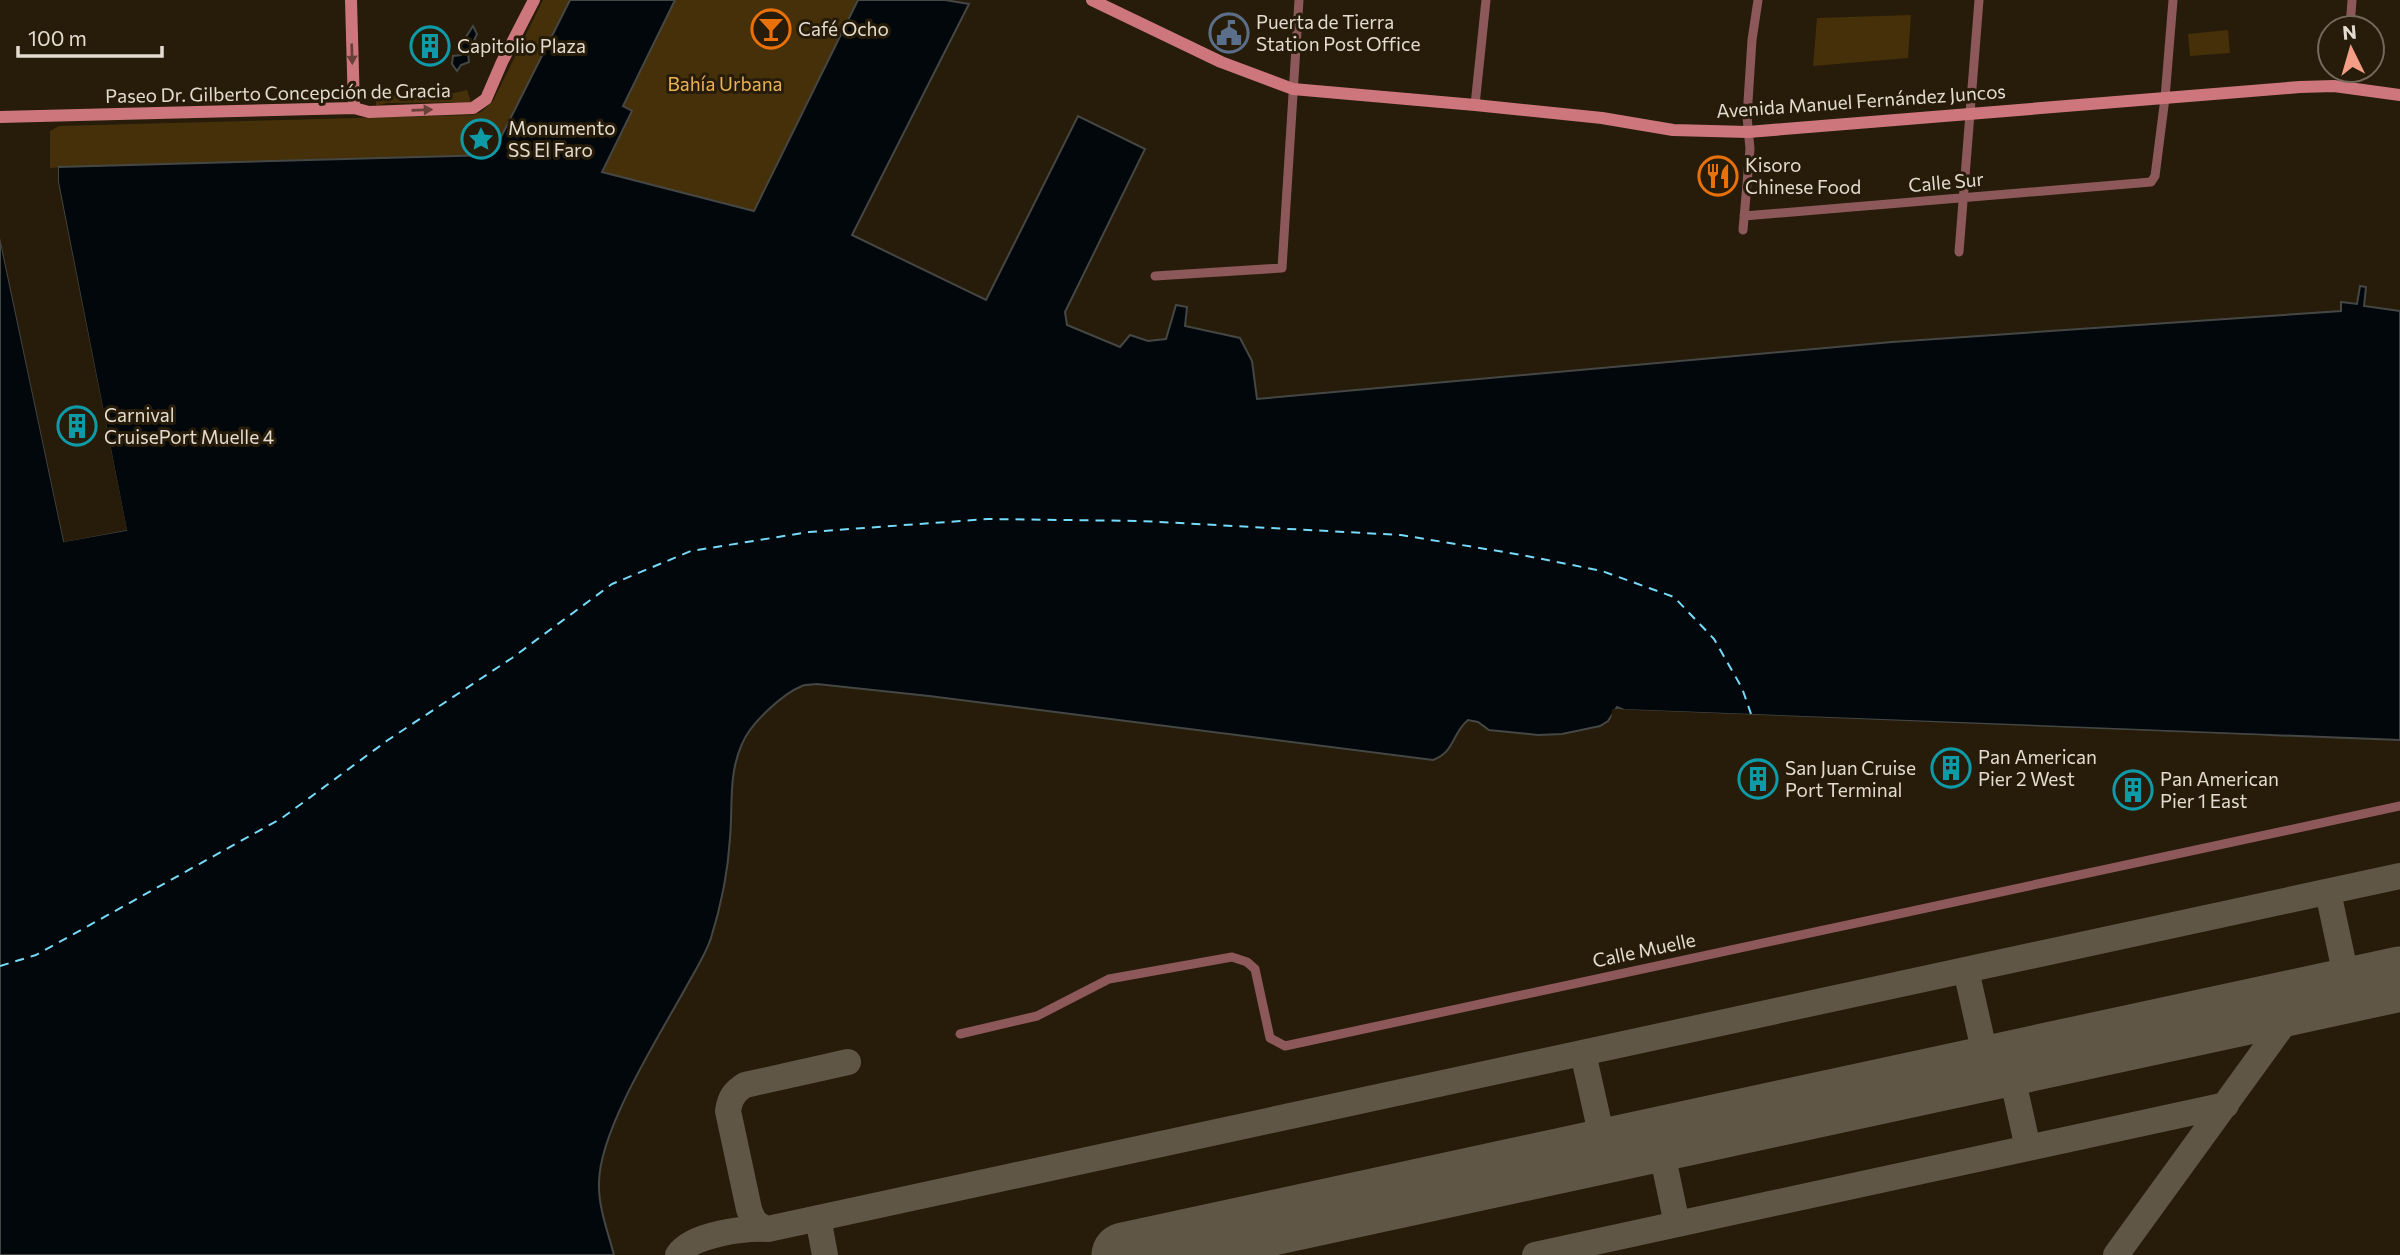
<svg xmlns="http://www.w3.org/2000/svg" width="2400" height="1255" font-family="Commissioner,sans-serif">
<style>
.green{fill:#45300a}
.water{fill:#01070a;stroke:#454745;stroke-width:2}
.pier{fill:#271c09}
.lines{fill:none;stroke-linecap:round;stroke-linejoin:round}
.ferry{stroke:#76dbf9;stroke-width:2;stroke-dasharray:9 7;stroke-linecap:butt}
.taxiway{stroke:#605646;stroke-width:26}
.runway{stroke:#605646;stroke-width:65}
.street{stroke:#8d585a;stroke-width:9}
.secondary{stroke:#cd777c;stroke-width:12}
.oneway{fill:#694037}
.labels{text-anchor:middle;stroke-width:6;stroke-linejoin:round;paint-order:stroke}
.poi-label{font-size:19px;fill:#e4dcd0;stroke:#271c09;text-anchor:start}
.park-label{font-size:19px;fill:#ecb355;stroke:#271c09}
.street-label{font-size:19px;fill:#e4dcd0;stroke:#271c09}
</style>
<rect width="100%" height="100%" fill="#271c09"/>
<path class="green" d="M543 0H570L493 155 50 168V131L59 126 473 115 481 112 493 101Z
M675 0H858L754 211 602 172 632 111 623 107Z
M1911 15 1908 58 1813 66 1817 18Z
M2228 30 2230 53 2190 56 2188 34Z
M467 90 471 102 387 103 376 106V96L454 93Z"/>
<path class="water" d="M570 0H675L623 106 632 111 602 172 754 211 858 0H945L969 4 852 235 986 300 1078 116 1145 149 1065 312 1067 325 1120 347 1130 335 1148 341 1166 339 1176 305 1187 307 1185 326 1240 338 1252 361 1257 399 1892 342 2341 311V302L2357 304 2360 286 2366 287 2364 306 2400 311V740L1624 710 1617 707 1608 721 1600 726 1562 734 1538 735 1489 730 1478 722 1468 720C1452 733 1455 752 1433 760L929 696 817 684C813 685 806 684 802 686 782 694 750 724 742 744 728 775 733 806 730 838 728 871 721 906 711 938 705 956 694 972 685 989 658 1038 600 1129 599 1182 598 1207 608 1232 614 1255H0V238L64 541 126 530 58 182V167L492 155Z
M473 26 477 34 468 53 469 62 461 65 457 71 452 64 453 56 461 55V45Z"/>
<path class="pier" d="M58 167V182L127 530 64 542 0 238V234L3 237 67 538 123 527 54 183V168Z
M1612 709 2273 736V739L2052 730 1624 713 1618 711 1611 722Z"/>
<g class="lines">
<path class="ferry" d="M0 966 36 955 282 818 388 740 512 658 612 584 691 551 809 532 988 519 1141 521 1401 535 1522 555 1602 571 1674 597 1714 639 1742 688 1751 714"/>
<path class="taxiway" d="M2328 892 2349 990
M1966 970 1988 1068
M1583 1053 1605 1151
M2009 1063 2028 1148
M1659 1139 1677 1224
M818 1218 825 1255
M768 1229C756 1225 753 1221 749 1209L728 1111C730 1098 734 1092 745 1085L848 1062
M678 1255C692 1234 744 1228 768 1229L2400 876
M1535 1255 2226 1105
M2116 1255 2301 1000"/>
<path class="runway" d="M1124 1255 2400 979"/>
<path class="street" d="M2350 28 2352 0
M2345 87 2346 70
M1475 105 1486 0
M1744 216 2151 182 2155 176 2165 98 2173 0
M1743 230 1750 149 1747 117 1752 40 1758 0
M1959 252 1979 0
M1155 276 1282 268 1299 0
M960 1034 1037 1016 1109 979 1232 957 1247 962 1255 969 1270 1038 1285 1046 2400 806"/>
<path class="secondary" d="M351 0 354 108
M1092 0 1221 62 1293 89 1475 105 1602 118 1673 130 1748 132 2300 87 2334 86 2400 95
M0 117 354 108 369 112 473 108 486 99 502 62 534 0"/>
</g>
<defs><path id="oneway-solid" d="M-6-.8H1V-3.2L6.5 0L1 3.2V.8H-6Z" transform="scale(1.75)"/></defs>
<g class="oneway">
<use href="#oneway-solid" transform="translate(352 54) rotate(88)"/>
<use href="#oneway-solid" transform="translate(422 110) rotate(-2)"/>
</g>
<defs>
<g id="bar-ring" transform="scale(2.0125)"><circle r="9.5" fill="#271c09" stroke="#e8710a" stroke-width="1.5"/><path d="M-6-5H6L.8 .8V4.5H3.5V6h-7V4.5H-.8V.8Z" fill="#e8710a"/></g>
<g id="civic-ring" transform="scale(2.0125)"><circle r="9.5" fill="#271c09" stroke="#5c6f8a" stroke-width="1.5"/><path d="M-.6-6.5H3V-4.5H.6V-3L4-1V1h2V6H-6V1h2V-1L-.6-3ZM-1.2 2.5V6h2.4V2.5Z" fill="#5c6f8a"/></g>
<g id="building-ring" transform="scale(2.0125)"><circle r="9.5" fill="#271c09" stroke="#0f9aa8" stroke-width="1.5"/><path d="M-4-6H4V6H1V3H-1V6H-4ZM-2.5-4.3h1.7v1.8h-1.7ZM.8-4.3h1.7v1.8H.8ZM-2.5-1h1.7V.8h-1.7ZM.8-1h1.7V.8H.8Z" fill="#0f9aa8"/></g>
<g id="sight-ring" transform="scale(2.0125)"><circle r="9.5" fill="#271c09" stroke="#0f9aa8" stroke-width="1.5"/><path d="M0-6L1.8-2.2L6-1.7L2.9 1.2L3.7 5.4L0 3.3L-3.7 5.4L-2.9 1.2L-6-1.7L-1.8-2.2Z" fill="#0f9aa8"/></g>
<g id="restaurant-ring" transform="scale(2.0125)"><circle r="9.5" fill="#271c09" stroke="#e8710a" stroke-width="1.5"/><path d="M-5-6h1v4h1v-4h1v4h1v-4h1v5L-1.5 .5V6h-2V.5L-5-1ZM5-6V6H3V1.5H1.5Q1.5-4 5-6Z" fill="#e8710a"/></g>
</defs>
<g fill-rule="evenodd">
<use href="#bar-ring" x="771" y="29"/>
<use href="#civic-ring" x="1229" y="33"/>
<use href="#building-ring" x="430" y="46"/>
<use href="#sight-ring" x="481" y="139"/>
<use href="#restaurant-ring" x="1718" y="176"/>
<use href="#building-ring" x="77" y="426"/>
<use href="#building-ring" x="1951" y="768"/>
<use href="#building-ring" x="1758" y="779"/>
<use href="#building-ring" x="2133" y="790"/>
</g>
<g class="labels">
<g class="poi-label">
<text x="1256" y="29">Puerta de Tierra<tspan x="1256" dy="22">Station Post Office</tspan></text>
<text x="798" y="36">Café Ocho</text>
<text x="457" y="53">Capitolio Plaza</text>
<text x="508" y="135">Monumento<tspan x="508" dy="22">SS El Faro</tspan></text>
<text x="1745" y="172">Kisoro<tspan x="1745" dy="22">Chinese Food</tspan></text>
<text x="104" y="422">Carnival<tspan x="104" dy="22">CruisePort Muelle 4</tspan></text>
<text x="1978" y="764">Pan American<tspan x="1978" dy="22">Pier 2 West</tspan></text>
<text x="1785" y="775">San Juan Cruise<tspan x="1785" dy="22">Port Terminal</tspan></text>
<text x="2160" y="786">Pan American<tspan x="2160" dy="22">Pier 1 East</tspan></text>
</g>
<g class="park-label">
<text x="725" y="91">Bahía Urbana</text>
</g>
<g class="street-label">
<text transform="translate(278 93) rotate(-1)" y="7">Paseo Dr. Gilberto Concepción de Gracia</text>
<text transform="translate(1861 101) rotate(-4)" y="7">Avenida Manuel Fernández Juncos</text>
<text transform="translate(1946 182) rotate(-5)" y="7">Calle Sur</text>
<text transform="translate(1644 950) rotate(-12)" y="7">Calle Muelle</text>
</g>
</g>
<g transform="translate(2351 49) rotate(355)"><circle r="33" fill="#271c09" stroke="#736959" stroke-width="2"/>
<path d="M0-5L12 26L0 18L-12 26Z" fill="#f49e87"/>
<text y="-10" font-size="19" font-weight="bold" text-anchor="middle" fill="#e4dcd0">N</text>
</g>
<path d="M18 46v10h144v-10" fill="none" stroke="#e4dcd0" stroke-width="3.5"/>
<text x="28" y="46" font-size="21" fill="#e4dcd0" stroke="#271c09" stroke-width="5" paint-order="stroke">100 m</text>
</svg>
